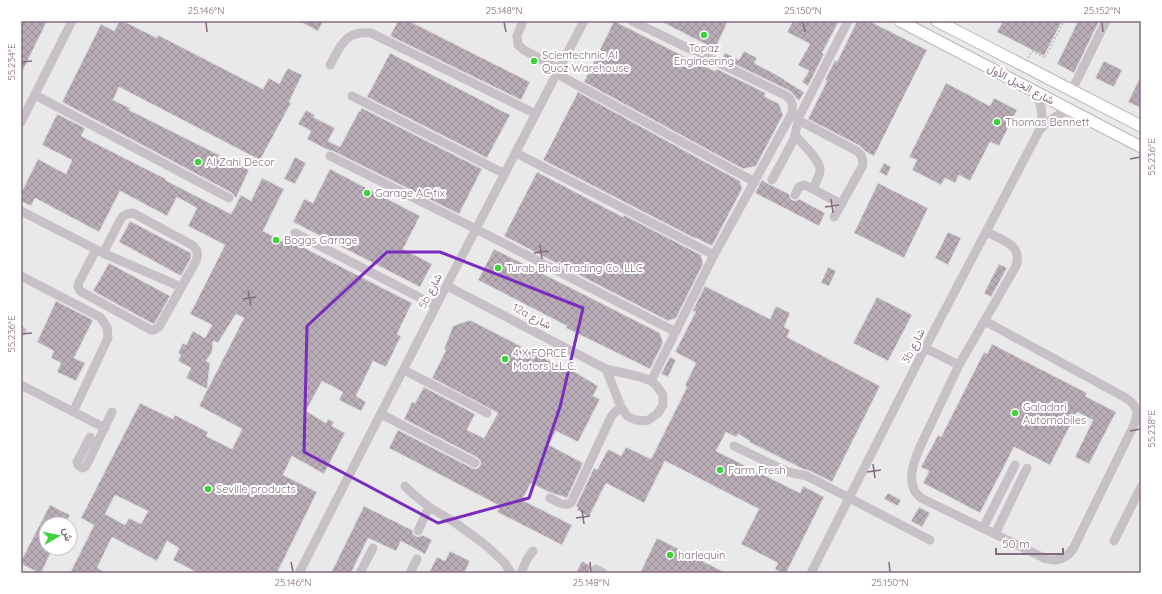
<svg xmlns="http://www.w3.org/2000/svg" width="1162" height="594" font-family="Quicksand,Vazirmatn,sans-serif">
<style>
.built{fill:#e9e9e9;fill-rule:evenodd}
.building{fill:url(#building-cross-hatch);stroke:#d8dad9;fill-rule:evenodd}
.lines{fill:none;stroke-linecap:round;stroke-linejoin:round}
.major-casing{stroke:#bbb4ba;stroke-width:13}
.path{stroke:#bfbabe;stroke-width:1.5;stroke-dasharray:2 2;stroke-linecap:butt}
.minor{stroke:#c7c0c6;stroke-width:9}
.major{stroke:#fff;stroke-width:11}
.marked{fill:none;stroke:#7b2cbf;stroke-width:3;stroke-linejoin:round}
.ticks{fill:none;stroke:#846a7f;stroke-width:1.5}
.poi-dot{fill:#3dd33b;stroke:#fff;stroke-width:1.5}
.labels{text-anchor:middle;stroke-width:4;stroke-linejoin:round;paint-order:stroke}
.poi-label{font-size:11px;fill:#846a7f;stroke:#fff;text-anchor:start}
.street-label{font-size:11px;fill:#846a7f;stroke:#fff}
.neatline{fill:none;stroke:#846a7f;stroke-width:1.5}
.ticks-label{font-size:10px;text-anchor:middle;fill:#846a7f}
</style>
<defs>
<pattern id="building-cross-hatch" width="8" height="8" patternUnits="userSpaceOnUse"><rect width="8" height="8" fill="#b8acb6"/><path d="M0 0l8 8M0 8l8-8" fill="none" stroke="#9b9099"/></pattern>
</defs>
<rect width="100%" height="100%" fill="#f6f8f8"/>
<path class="built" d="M21 21H1141V573H21ZM46 524H70V548H46Z"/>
<path class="building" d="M21 21H47L21 74Z
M120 21H123L157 38 158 35 263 89 269 78 279 84 288 68 302 75 289 102 291 103 260 160 119 87 113 100 130 108 129 110 249 170 236 198 232 193 62 102 101 24 114 31Z
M299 21H323L318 31Z
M398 21H409L530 82 521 100 390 36Z
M614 21 701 65 715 71 717 69 766 93 764 96 779 104 783 115 756 166 743 169 584 82Z
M660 21H728L715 49Z
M793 21H839L822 53 824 54 808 86 802 82 809 71 798 65 810 44 787 32Z
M857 21H869L927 50 874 156 866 152 860 146 808 119 827 81 825 80 835 60 837 62Z
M1003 21H1062L1044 56 997 32Z
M1078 21H1099L1074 73 1057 64Z
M744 51 757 58 754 63 784 79V80L804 92 799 101 790 91 722 58 725 53 739 60Z
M390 53 510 115 487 158 367 97Z
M1104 61 1122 70 1114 87 1095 78Z
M1141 76V108L1128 102Z
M946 83 990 106 994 98 1017 110 999 146 990 142 970 181 959 175 955 183 945 178 941 185 912 170 917 160 909 157Z
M578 92 740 181 742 189 712 246 696 238V239L543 160Z
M362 108 482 169 459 214 333 151 328 150 307 139 311 131 298 124 306 110 315 115 313 117 335 128 328 141 340 147 359 111 360 112Z
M57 114 85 128 81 136 166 179 165 180 231 214 241 195 251 201 262 178 284 189 263 231 284 242 285 238 412 303 397 334 401 336 386 367 373 361 356 396 366 402 361 411 339 400 343 392 322 381 306 411 326 423 328 419 334 422 332 426 345 433 324 474 292 456 283 475 317 492 277 573H198L173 560 179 548 167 541 157 561 112 537 97 568 107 573H70L94 525 81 518 140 403 173 419 175 415 208 432 206 436 232 449 242 429 199 406 244 318 236 314 218 343 213 341 212 352 206 361 210 363 207 389 186 378 191 368 178 361 181 355 178 353 183 343 186 345 193 331 205 338 212 325 190 314 225 245 188 226 197 208 177 197 167 216 120 191 99 232 35 198 31 206 21 201V193L38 159 66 174 72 160 42 145ZM115 495 148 511 141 524 129 518 125 525 105 514Z
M295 157 306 163 295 184 284 179Z
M884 163 891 167 887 176 879 172Z
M330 169 420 216 403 249 432 264 420 287 293 222 304 199 313 203Z
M537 172 623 217 624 215 701 255 703 264 676 318 668 321 504 236Z
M762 180 770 185 773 186 789 194 790 198 792 200 796 201 799 199 825 213 819 226 755 193Z
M878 183 928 208 904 258 854 233Z
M130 221 191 253V258L181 276 119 242Z
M948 232 961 238 948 265 935 258Z
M494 249 660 333 663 343 650 369 566 328 567 326 478 280Z
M109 263 170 296 155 323 153 324 93 291Z
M999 264 1007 268 991 297 984 293Z
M828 267 836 271 829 286 821 283Z
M705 286 770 319 776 306 790 313 784 327 790 330 787 337 880 386 832 482 810 471 803 469 749 442 750 441 738 434 736 437 726 432 716 451 800 493 803 486 824 497 786 573H782L775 569 778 563 741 544 759 509 665 461 644 503 606 483 589 517 577 510 578 507 576 506 594 468 597 470 608 449 621 456 626 447 651 459 687 387 685 385 696 363 675 352 696 311 692 312Z
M877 297 912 315 888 361 853 343Z
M56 301 93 320 74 358 85 363 76 381 57 372 61 363 51 358 54 351 37 342Z
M470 320 569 371 570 369 598 386 593 396 600 399 578 442 556 431 549 445 583 463 567 498 549 492 531 483 522 500 572 525 562 545 497 512 500 506 389 448 398 430 472 468 476 469 480 466 481 462 478 458 404 419 412 402 415 403 424 387 475 414 467 430 484 438 498 413 432 378 446 350 444 349 453 326Z
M992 344 1087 393 1085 396 1116 412 1089 464 1075 457 1093 420 1077 412 1050 465 1014 447 980 513 923 483 929 471 921 467 938 435 941 437 984 352 987 354Z
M670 357 676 360 668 377 661 374Z
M888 493 901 500 898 506 884 499Z
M50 505 70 515 65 524H46V548H53L41 573H40L21 564V561Z
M364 506 412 530 413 534 415 536 419 537 422 535 432 540 425 554 401 541 396 551 368 538 351 573H331Z
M919 507 930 513 922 527 911 521Z
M657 538 726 573H640Z
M450 551 470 561 464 573H429L437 557 445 561Z
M582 561 591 566 589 573H576Z"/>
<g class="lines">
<g class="major-casing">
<path id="major" d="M900 21 1141 147
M937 21 1141 126"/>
</g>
<path class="path" d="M1028 58 1032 51 1045 58 1064 21"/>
<path class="minor" d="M523 21 517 36 518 45 524 50 559 69
M632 21 787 96C793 101 794 107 791 115L714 255 651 381
M330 65C341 45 346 30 371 33L536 114
M557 74 755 182
M1072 90 1106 21
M1034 91C1042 103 1044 115 1040 129
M35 95 229 198
M352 96 505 174
M798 120 857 151C862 155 864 160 862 167L834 217
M21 122 72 21
M795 135C802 144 821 160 820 171 819 177 815 184 813 189
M516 153 714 255
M330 156 476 229 676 332
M772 180 794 139 799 117 848 21
M795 195 799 187 804 185 813 189 841 204
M21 211 103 253 181 287
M295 233 436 306
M96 250 79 282 78 287 80 291 151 330H154L159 327 195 263C199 256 198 250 192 245L133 213 127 214 122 217 103 253
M21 276 100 317 107 327 108 338 73 412
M447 286 606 369 641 377 651 381 656 385 663 395V405L658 413 650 419 646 421 636 420 627 416 621 407 606 369
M985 321 1126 398C1140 407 1138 416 1132 429L1074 547C1068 558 1058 562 1046 559L921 498C905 486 913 463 920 447L959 365 1016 266C1023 245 1002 240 987 232
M21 331H22
M925 348 959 365
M404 370 487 413
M21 385 105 428
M381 414 475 463
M90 437 77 462 78 465 82 468 85 467 87 464 112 412
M734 446 788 472 807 476 930 540
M405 486 413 494 429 507 454 522 483 543 504 562 511 573
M550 498C556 501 564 507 571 503L611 417 615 412 621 407
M983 528 1015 465
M418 531 429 507
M995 534 1027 468
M1114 541 1141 487
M596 569 603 573
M299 573 436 306 584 21
M360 573 373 548
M410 573 417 559
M521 573 527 559 533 551
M811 573 925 348 1039 131C1048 120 1057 114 1070 110"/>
<use href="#major" class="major"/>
</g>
<path class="marked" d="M387 252H440L583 308 560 407 529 498 438 523 304 452 307 326Z"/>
<path class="ticks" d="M206 22 207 32M504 22 506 32M803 22 805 32M1102 22 1103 32M22 62 32 61M1130 159 1140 157M831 199 833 213M825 207 839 205M540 245 542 259M534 253 548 251M248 291 251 305M243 299 256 297M22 334 32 333M1130 431 1140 429M873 464 875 478M867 472 881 470M582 510 584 524M576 518 590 516M291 562 293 572M590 562 591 572M889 562 890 572"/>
<g class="poi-dot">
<circle cx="704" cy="35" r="4"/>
<circle cx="534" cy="61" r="4"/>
<circle cx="997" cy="122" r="4"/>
<circle cx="198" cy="162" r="4"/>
<circle cx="367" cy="193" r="4"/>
<circle cx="276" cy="240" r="4"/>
<circle cx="498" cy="268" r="4"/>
<circle cx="505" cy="359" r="4"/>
<circle cx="1015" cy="413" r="4"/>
<circle cx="720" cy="470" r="4"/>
<circle cx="208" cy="489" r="4"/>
<circle cx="670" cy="555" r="4"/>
</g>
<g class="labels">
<g class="poi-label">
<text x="704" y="52" text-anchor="middle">Topaz<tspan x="704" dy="13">Engineering</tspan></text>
<text x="542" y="59">Scientechnic Al<tspan x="542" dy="13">Quoz Warehouse</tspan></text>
<text x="1005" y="126">Thomas Bennett</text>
<text x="206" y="166">Al Zahi Decor</text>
<text x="375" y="197">Garage AC fix</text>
<text x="284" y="244">Boggs Garage</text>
<text x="506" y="272">Turab Bhai Trading Co. LLC</text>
<text x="513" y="357">4 X FORCE<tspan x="513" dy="13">Motors L.L.C.</tspan></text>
<text x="1023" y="411">Galadari<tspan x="1023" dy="13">Automobiles</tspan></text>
<text x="728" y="474">Farm Fresh</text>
<text x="216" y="493">Seville products</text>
<text x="678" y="559">harlequin</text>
</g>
<g class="street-label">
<text transform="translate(1021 84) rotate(28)" y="4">شارع الخيل الأول</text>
<text transform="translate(430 291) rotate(-62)" y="4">5b شارع</text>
<text transform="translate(532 316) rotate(28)" y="4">12a شارع</text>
<text transform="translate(913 346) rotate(-63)" y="4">3b شارع</text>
</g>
</g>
<rect width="1162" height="594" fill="none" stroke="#ffffff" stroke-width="44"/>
<g transform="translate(58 536) rotate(81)"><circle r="19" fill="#ffffff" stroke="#cec3cc"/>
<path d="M0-3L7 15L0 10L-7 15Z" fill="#3dd33b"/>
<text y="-6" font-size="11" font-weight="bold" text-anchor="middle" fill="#846a7f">ش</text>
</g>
<path d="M996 548v6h67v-6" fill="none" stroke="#846a7f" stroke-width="2"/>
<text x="1002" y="548" font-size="12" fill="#846a7f" stroke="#ffffff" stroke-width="3" paint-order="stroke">50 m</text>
<rect x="22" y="22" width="1118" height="550" class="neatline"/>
<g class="ticks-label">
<text x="206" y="14">25.146°N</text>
<text x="504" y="14">25.148°N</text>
<text x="803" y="14">25.150°N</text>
<text x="1102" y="14">25.152°N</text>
<text transform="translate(11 62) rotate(-90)" y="4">55.234°E</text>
<text transform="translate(1151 157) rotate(-90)" y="4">55.236°E</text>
<text transform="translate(11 334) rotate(-90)" y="4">55.236°E</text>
<text transform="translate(1151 429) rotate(-90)" y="4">55.238°E</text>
<text x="293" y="586">25.146°N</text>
<text x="591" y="586">25.148°N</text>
<text x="890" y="586">25.150°N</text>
</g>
</svg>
